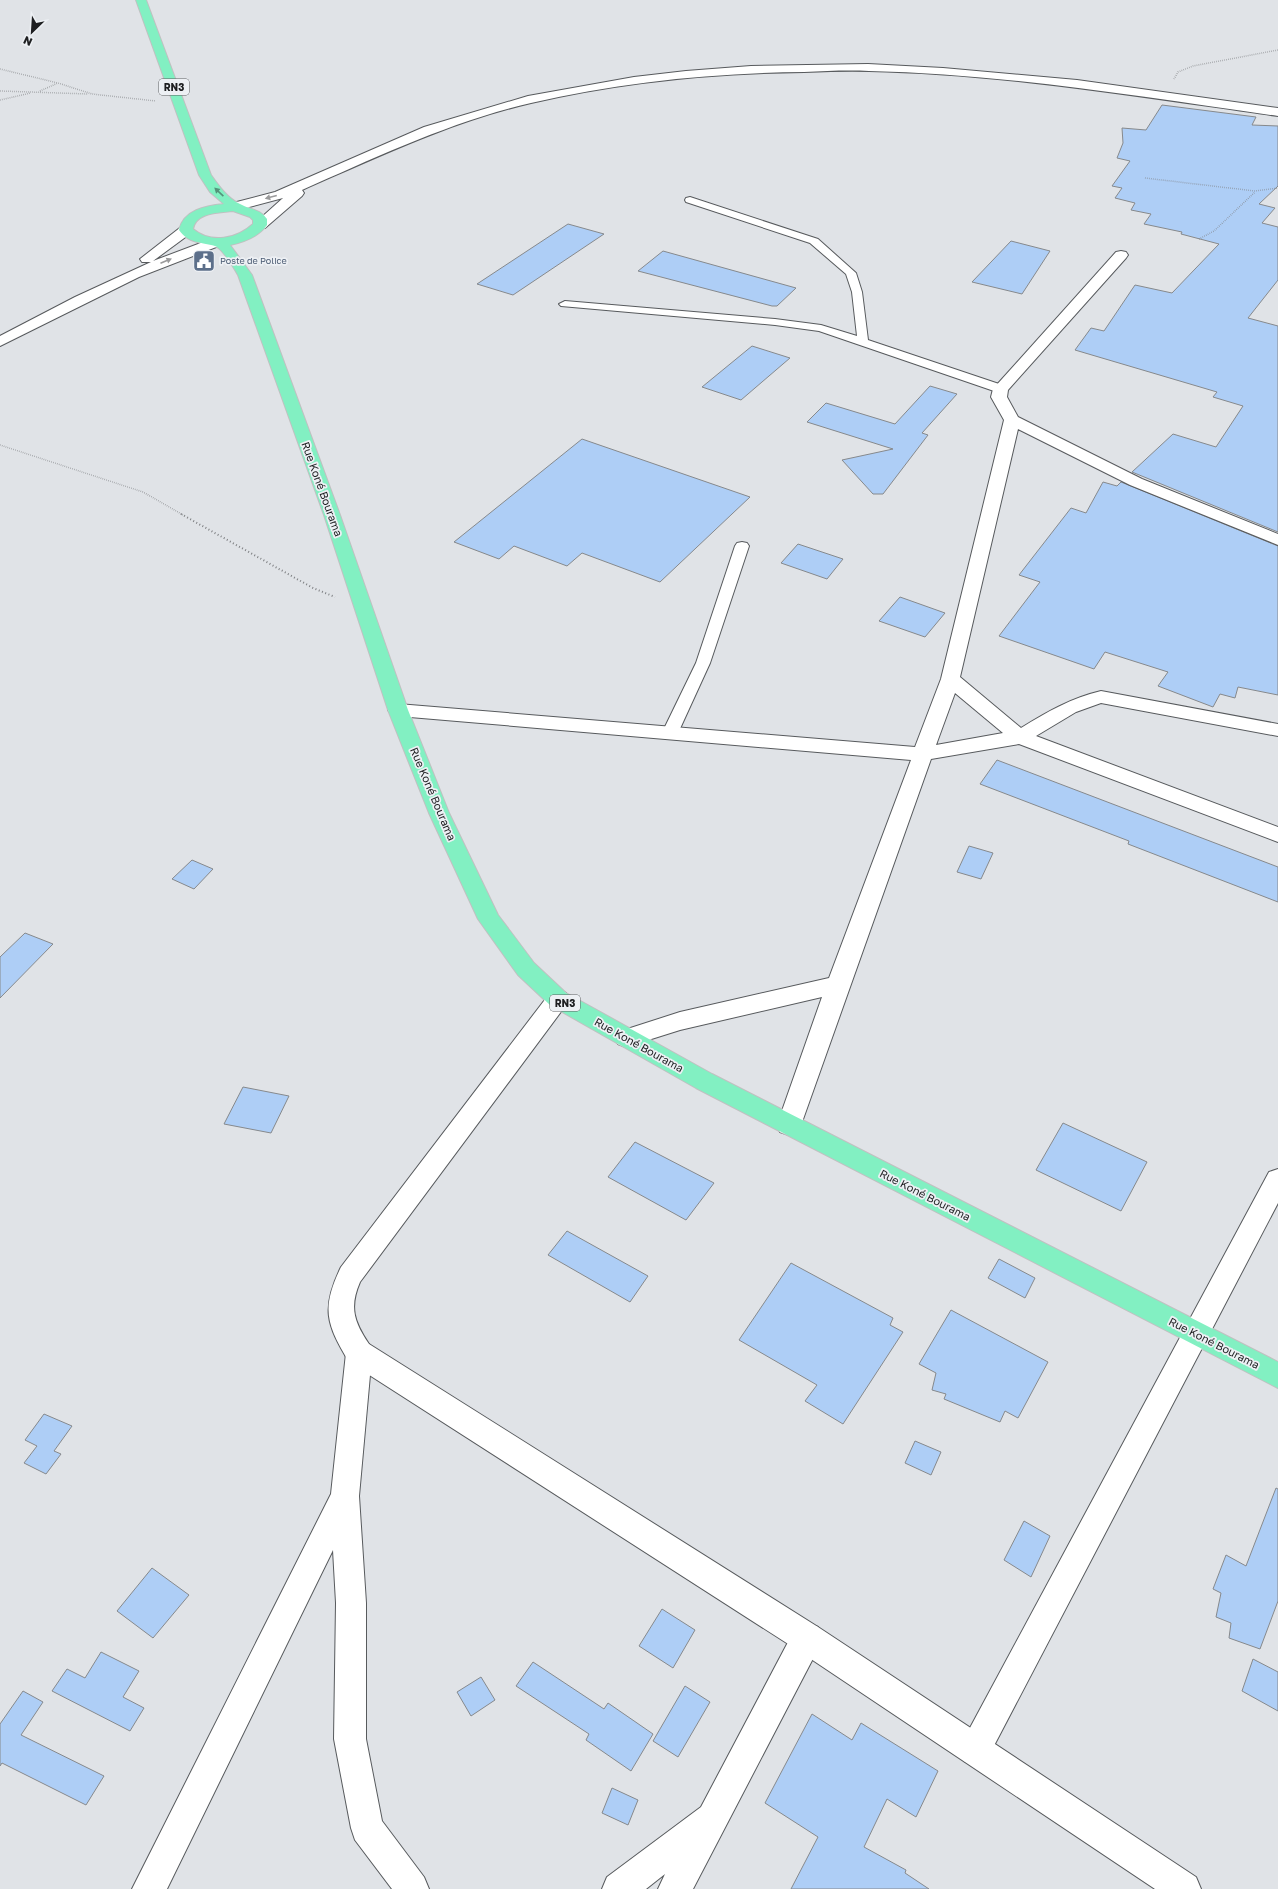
<svg xmlns="http://www.w3.org/2000/svg" width="1278" height="1889" font-family="'Golos Text',sans-serif">
<style>
.building{fill:#aecef6;stroke:#86898c}
.lines{fill:none;stroke-linecap:round;stroke-linejoin:round}
.service-casing{stroke:#575a5d;stroke-width:2}
.minor-casing{stroke:#575a5d;stroke-width:2}
.tertiary-casing{stroke:#575a5d;stroke-width:2}
.secondary-casing{stroke:#575a5d;stroke-width:2}
.trunk-casing{stroke:#c0c0c1;stroke-width:2}
.path-far1{stroke:#7f8184;stroke-width:1.5;stroke-dasharray:0.5 1.5;stroke-linecap:butt}
.path{stroke:#7f8184;stroke-width:2;stroke-dasharray:1 2.5;stroke-linecap:butt}
.service{fill:#fff;fill-rule:evenodd}
.minor{fill:#fff;fill-rule:evenodd}
.tertiary{fill:#fff;fill-rule:evenodd}
.secondary{fill:#fff;fill-rule:evenodd}
.trunk{fill:#82f0c2;fill-rule:evenodd}
.oneway{fill:#55927a}
.oneway2{fill:#9a9a9b}
.labels{text-anchor:middle;stroke-width:3.5;stroke-linejoin:round;paint-order:stroke}
.far-service-label{font-size:9px;fill:#4e5e75;stroke:#edf0f4;text-anchor:start}
.shield{fill:#edf0f4;stroke:#5c5e60;stroke-width:1}
.shield-label{font-size:10px;font-weight:bold;fill:#1e1f21}
.street-label{font-size:11px;fill:#1e1f21;stroke:#edf0f4}
</style>
<rect width="100%" height="100%" fill="#e0e3e7"/>
<path class="building" d="M1162 105 1256 117 1252 125 1278 126V186L1259 204 1275 208 1262 223 1278 227V280L1248 318 1278 326V532L1132 472 1173 434 1216 447 1243 406 1213 397 1217 392 1075 350 1091 328 1104 331 1135 285 1172 293 1219 244 1181 234 1182 232 1144 224 1151 214 1131 210 1135 203 1115 198 1122 188 1112 186 1130 161 1117 158 1123 143 1122 128 1146 130Z
M568 224 604 234 513 295 477 284Z
M1011 241 1050 251 1022 294 972 282Z
M663 251 796 288 777 306H772L638 271Z
M752 346 790 358 741 400 702 387Z
M930 386 957 394 922 433 928 435 883 494H873L842 460 893 449 807 422 826 403 895 424Z
M582 439 750 497 660 582 582 553 567 566 514 546 499 559 454 542Z
M1103 482 1117 486 1121 482 1278 546V695L1238 687 1235 698 1220 694 1213 707 1158 686 1168 672 1105 652 1094 669 999 636 1040 582 1019 575 1071 508 1086 513Z
M798 544 843 559 827 579 781 563Z
M900 597 945 613 925 637 879 621Z
M997 760 1278 867V902L1128 844 1129 841 980 784Z
M969 846 993 853 981 879 957 872Z
M192 860 213 869 194 889 172 879Z
M25 933 53 944 0 998V957Z
M243 1087 289 1096 271 1133 224 1124Z
M1063 1123 1147 1162 1121 1211 1036 1170Z
M635 1142 714 1183 686 1220 608 1177Z
M567 1231 648 1276 630 1302 548 1255Z
M999 1259 1035 1278 1025 1298 988 1278Z
M791 1263 893 1318 890 1325 903 1332 843 1424 805 1401 817 1385 739 1340Z
M951 1310 1048 1362 1018 1418 1005 1411 1000 1422 944 1399 946 1394 932 1390 936 1373 919 1364Z
M44 1414 72 1426 54 1451 61 1454 46 1474 24 1463 37 1446 25 1440Z
M915 1441 941 1452 931 1475 905 1463Z
M1276 1488 1278 1489V1601L1260 1649 1229 1638 1231 1623 1216 1617 1221 1593 1213 1589 1226 1555 1246 1566Z
M1024 1521 1050 1536 1031 1577 1004 1560Z
M152 1568 189 1595 153 1638 117 1611Z
M662 1609 695 1630 673 1668 639 1646Z
M101 1652 139 1671 123 1697 144 1708 130 1731 52 1691 67 1669 85 1678Z
M1253 1659 1278 1672V1711L1242 1691Z
M533 1662 604 1709 608 1703 653 1734 631 1771 586 1740 589 1734 516 1686Z
M481 1677 495 1700 471 1716 457 1692Z
M685 1686 710 1702 678 1757 653 1741Z
M23 1691 43 1702 21 1735 104 1776 86 1805 2 1763 0 1766V1724Z
M812 1714 852 1740 861 1723 938 1771 916 1817 887 1799 864 1847 906 1870 905 1873 929 1889H791L818 1837 765 1803Z
M612 1788 638 1800 628 1825 602 1813Z"/>
<g class="lines">
<g class="service-casing">
<path id="service" d="M690 197 818 239 856 273 862 292 868 340 1005 386 1007 389 1001 393 997 392 819 331 775 325 561 306 559 304 565 301 775 319 821 325 857 336 852 292 846 274 810 243 686 202 685 200 686 198Z
M742 542 747 543 749 546 710 663 678 733 675 736 670 738 665 736 662 733 696 663 735 546 737 543Z"/>
</g>
<g class="minor-casing">
<path id="minor" d="M1121 251 1126 252 1128 255 1126 258 1008 390 1007 397 1018 417 1142 479 1278 534V545L1130 485 1018 429 960 677 1021 728C1047 712 1071 698 1101 691L1278 724V736L1101 703 1076 712 1036 736 1278 827V842L1019 744 931 759 801 1125 798 1132 789 1135 780 1132 777 1125 822 997 680 1030 626 1047 618 1044 614 1038 618 1032 680 1012 829 978 911 760 398 716 391 714 388 710 391 706 398 704 915 747 941 679 1004 420 991 397 993 389 1116 252ZM955 693 1003 733 936 745Z
M1278 1169V1203L986 1761 975 1766 964 1761 959 1750 964 1739 1269 1172Z
M359 1341 369 1344 372 1353 359 1496 366 1603V1739L382 1821 424 1877 429 1889H392L355 1840 351 1828 334 1739 336 1603 333 1550 167 1889H132L331 1494 346 1353 349 1344Z
M807 1623 818 1627 822 1638 818 1649 693 1889H658L665 1874 646 1889H602L607 1877 701 1807 796 1627Z"/>
</g>
<g class="tertiary-casing">
<path id="tertiary" d="M558 990 566 993 569 999 566 1005 360 1282C349 1307 354 1322 369 1344L818 1627 1196 1877 1201 1889H1155L796 1649 349 1362C326 1324 321 1308 341 1267L550 993Z"/>
</g>
<g class="secondary-casing">
<path id="secondary" d="M868 64 943 68 1077 80 1278 108V116C1143 97 1006 74 869 71 848 70 826 71 804 72 712 73 621 82 531 103 450 122 377 157 302 190L304 193 302 196 265 228H255L253 225 283 198 234 211 229 210 227 207 229 204 275 192 424 127 528 96 634 77 686 71 751 66Z
M186 226 191 227 193 230 191 233 153 261 214 238H224L226 241 224 244 139 277 0 346V336L75 297 151 262H142L140 259 181 227Z"/>
</g>
<g class="trunk-casing">
<path id="trunk" d="M136 0H146L211 175C218 185 228 199 240 204 250 210 260 209 267 219V225C258 237 244 242 230 245L252 275 340 515 408 710 449 813 498 915 534 963 566 993 712 1074 1278 1362V1388L696 1088 550 1005 518 975 478 919 429 813 388 710 324 515 238 275C234 268 222 248 215 246 201 242 188 243 179 230 184 210 205 206 224 204L210 192 199 175ZM233 211 250 217 253 220V224C237 239 211 244 193 229 196 212 219 213 233 211Z"/>
</g>
<path class="path-far1" d="M0 69 58 83 92 94 156 101
M1174 79 1178 72 1193 66 1278 50
M0 91 88 94
M40 91 58 83
M0 100 31 93
M1145 178 1255 191 1278 188
M1199 239 1214 231 1255 192
M0 445 143 492 183 515"/>
<path class="path" d="M181 514 313 588 335 597"/>
<use href="#service" class="service"/>
<use href="#minor" class="minor"/>
<use href="#tertiary" class="tertiary"/>
<use href="#secondary" class="secondary"/>
<use href="#trunk" class="trunk"/>
</g>
<defs><path id="oneway-solid" d="M-6-.8H1V-3.2L6.5 0L1 3.2V.8H-6Z"/></defs>
<use class="oneway" href="#oneway-solid" transform="translate(219 192) rotate(-137)"/>
<g class="oneway2">
<use href="#oneway-solid" transform="translate(271 197) rotate(165)"/>
<use href="#oneway-solid" transform="translate(166 261) rotate(-23)"/>
</g>
<defs>
<g id="civic-square" transform="scale(1.15)"><rect x="-9" y="-9" width="18" height="18" rx="4" fill="#5c6f8a" stroke="#edf0f4"/><path d="M-.6-6.5H3V-4.5H.6V-3L4-1V1h2V6H-6V1h2V-1L-.6-3ZM-1.2 2.5V6h2.4V2.5Z" fill="#fff"/></g>
</defs>
<g fill-rule="evenodd">
<use href="#civic-square" x="204" y="261"/>
</g>
<g class="labels">
<g class="far-service-label">
<text x="220" y="264">Poste de Police</text>
</g>
<g class="shield">
<rect x="159" y="79" width="30" height="16" rx="3"/>
<rect x="550" y="995" width="30" height="16" rx="3"/>
</g>
<g class="shield-label">
<text x="174" y="91">RN3</text>
<text x="565" y="1007">RN3</text>
</g>
<g class="street-label">
<text transform="translate(322 489) rotate(70)" y="4">Rue Koné Bourama</text>
<text transform="translate(433 794) rotate(67)" y="4">Rue Koné Bourama</text>
<text transform="translate(639 1045) rotate(29)" y="4">Rue Koné Bourama</text>
<text transform="translate(925 1195) rotate(27)" y="4">Rue Koné Bourama</text>
<text transform="translate(1214 1343) rotate(27)" y="4">Rue Koné Bourama</text>
</g>
</g>
<g transform="translate(32 32) rotate(205)" stroke="#edf0f4" stroke-width="3" paint-order="stroke">
<path d="M0-3L7 15L0 10L-7 15Z" fill="#1e1f21"/>
<text y="-6" font-size="11" font-weight="bold" text-anchor="middle" fill="#1e1f21">N</text>
</g>
</svg>
